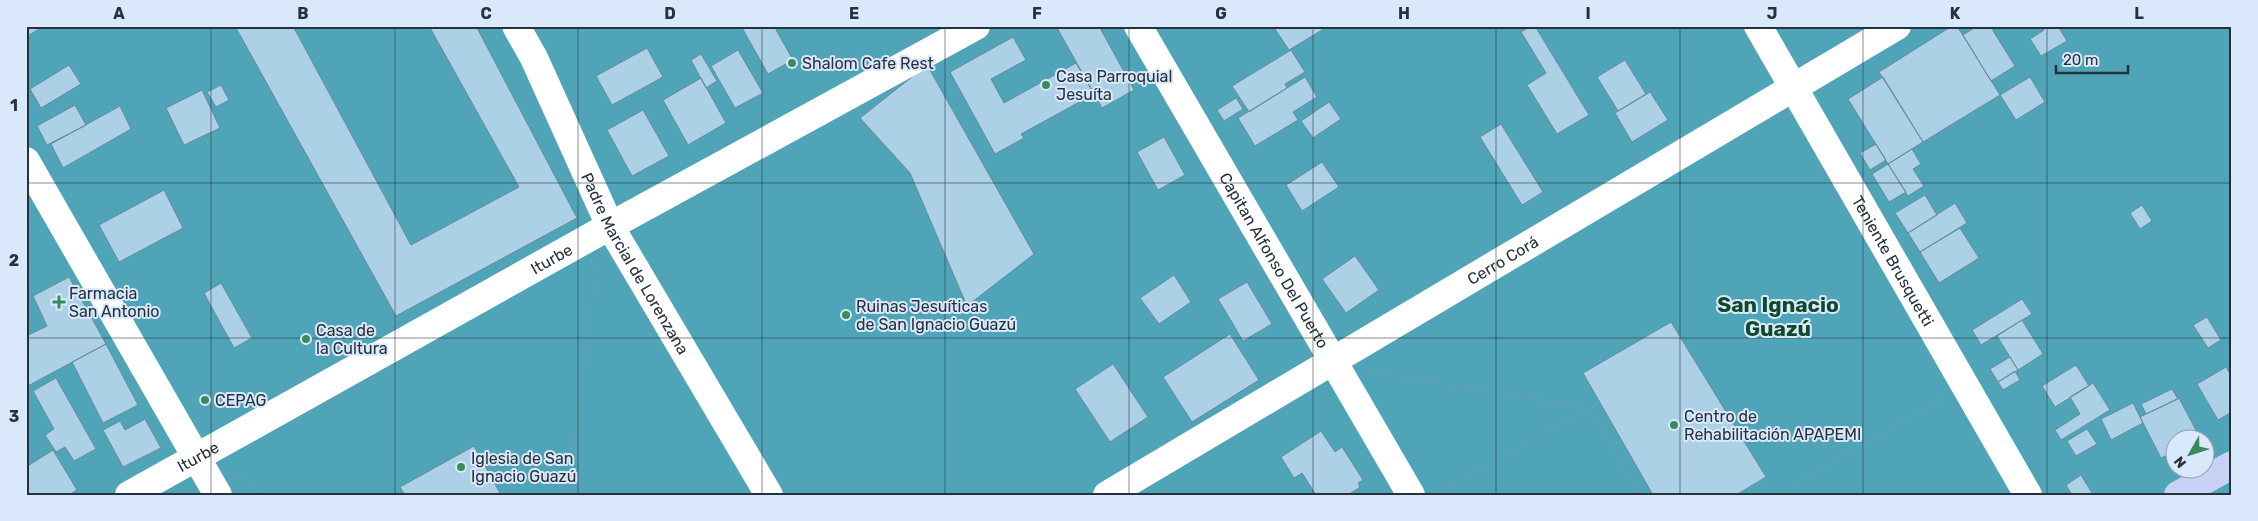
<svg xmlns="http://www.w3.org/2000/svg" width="2258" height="521" font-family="Rubik,sans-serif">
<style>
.water{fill:#4fa5b7;stroke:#438292;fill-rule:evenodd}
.building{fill:#acd1e6;stroke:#678a9d}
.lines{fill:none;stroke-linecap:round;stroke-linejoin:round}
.path{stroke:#8794a3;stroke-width:3;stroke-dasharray:1 4;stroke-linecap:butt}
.street{stroke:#fff;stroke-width:28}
.primary{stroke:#c7d2f5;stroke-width:28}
.grid{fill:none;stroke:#27313c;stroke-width:1;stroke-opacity:0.55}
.poi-dot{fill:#398a5c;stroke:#d9e9fb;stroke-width:2}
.labels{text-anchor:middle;stroke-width:4;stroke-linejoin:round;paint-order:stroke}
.poi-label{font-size:16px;fill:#27313c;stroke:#d9e9fb;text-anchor:start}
.street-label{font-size:16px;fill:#27313c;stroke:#d9e9fb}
.district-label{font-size:21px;font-weight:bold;fill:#0e4a2b;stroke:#d9e9fb}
.neatline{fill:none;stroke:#27313c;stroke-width:2}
.grid-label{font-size:16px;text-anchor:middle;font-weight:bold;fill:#27313c}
</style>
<rect width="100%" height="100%" fill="#d9e9fb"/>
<path class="water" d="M26 26H2232V495H26ZM2176 438H2206V468H2176Z"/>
<path class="building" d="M26 26H44L26 37Z
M235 26H293L411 245 519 187 429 26H476L577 218 396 316Z
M741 26H774L793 60 768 74Z
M1056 26H1099L1134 90 1102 108Z
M1279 26H1327V27L1289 50 1275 29Z
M1531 26H1535L1589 115 1557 134 1527 85 1546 73 1521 32Z
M1952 26H1957L2000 95 1923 142 1879 72Z
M1977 26H1990L2015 66 1991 81 1963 35Z
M2042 26H2058L2067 41 2041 56 2030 39 2044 30Z
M1013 37 1026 60 991 79 1004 103 1076 63 1094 94 1021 134 1024 138 995 154 950 72Z
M647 48 663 77 612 105 596 76Z
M738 50 763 93 735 108 711 66Z
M1291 50 1305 72 1285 84 1287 88 1249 112 1232 86Z
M701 54 717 81 706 88 691 60Z
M1625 60 1646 94 1618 111 1597 77Z
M69 65 81 84 41 108 30 89Z
M927 65 1034 254 967 306 910 173 860 118Z
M1305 77 1317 97 1293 112 1298 120 1255 146 1238 118Z
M1883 77 1923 142 1888 164 1848 99Z
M2030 77 2045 102 2016 120 2000 95Z
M701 78 726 123 688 145 663 100Z
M221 85 229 100 216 107 207 92Z
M202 90 220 128 184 145 166 108Z
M1650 92 1668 120 1632 142 1615 113Z
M1236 98 1243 109 1224 121 1217 110Z
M1329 102 1341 119 1313 138 1301 121Z
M75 105 86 125 47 145 37 126Z
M120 106 131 129 63 168 51 144Z
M643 110 669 156 632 176 607 130Z
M1501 124 1543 192 1522 205 1480 137Z
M1164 137 1185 175 1158 190 1137 152Z
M1876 144 1886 160 1870 170 1860 153Z
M1912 149 1921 164 1913 169 1924 186 1908 196 1888 164Z
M1322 162 1339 187 1302 211 1286 185Z
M1888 164 1906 192 1889 202 1872 174Z
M164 190 183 228 119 262 99 225Z
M1925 195 1937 215 1908 233 1895 213Z
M1955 203 1967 223 1920 252 1908 233Z
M2142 205 2152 221 2140 229 2130 213Z
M1960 228 1979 258 1939 283 1920 252Z
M1355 256 1379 290 1346 313 1322 279Z
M1174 275 1191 302 1159 324 1140 298Z
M69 277 106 344 26 387V336L47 326 33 296Z
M1247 282 1272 324 1243 341 1218 299Z
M221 283 252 338 234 348 204 293Z
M2022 299 2032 314 1981 345 1972 330Z
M2207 317 2221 340 2208 348 2193 325Z
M2022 320 2043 354 2018 370 1997 336Z
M1671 322 1766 477 1736 495H1653L1583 373Z
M1230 334 1259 380 1192 422 1163 377Z
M106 344 138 405 103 423 72 362Z
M2010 357 2018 370 1998 382 1990 369Z
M1113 364 1148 417 1110 442 1075 389Z
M2076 365 2089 386 2055 407 2042 386Z
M2226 367 2232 377V412L2218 420 2197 384Z
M2015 371 2020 380 2003 390 1998 382Z
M56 378 96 449 74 461 65 447 56 452 45 435 54 429 33 391Z
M2093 383 2110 410 2061 440 2055 430 2080 414 2070 397Z
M2172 389 2178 399 2146 414 2141 404Z
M2179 398 2200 438H2176V451L2161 458 2140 417Z
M2133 403 2143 423 2111 440 2101 419Z
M145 419 161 448 123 467 103 430 120 421 125 430Z
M2087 429 2097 444 2076 456 2067 441Z
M1321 431 1335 452 1342 447 1363 480 1358 483 1360 487 1348 495H1316L1302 473 1294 478 1281 457Z
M474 446 501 495H405L400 487Z
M53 450 77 490 69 495H26V467Z
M2081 475 2092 493 2089 495H2072L2066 485Z"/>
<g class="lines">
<path class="path" d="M1370 371 1588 408
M239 476 268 495
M1437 493 1589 408 1640 495
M568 495 597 262
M1777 495 1943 398"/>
<g class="street">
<path id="s1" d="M516 26 534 58 610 226 769 495"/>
<path id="s2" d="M1138 26 1411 495"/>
<path id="s3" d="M1758 26 2028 495"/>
<path d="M26 161 218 495"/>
<path id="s4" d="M129 495 610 226 976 26"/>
<path id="s5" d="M1107 495 1897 26"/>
</g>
<path class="primary" d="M2178 495 2232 465"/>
</g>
<path class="grid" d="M211 26V495M395 26V495M578 26V495M762 26V495M945 26V495M1129 26V495M1313 26V495M1496 26V495M1680 26V495M1863 26V495M2047 26V495M26 183H2232M26 338H2232"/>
<g class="poi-dot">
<circle cx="792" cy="63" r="5"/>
<circle cx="1046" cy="85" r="5"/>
<path d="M56.5 294.5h5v5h5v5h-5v5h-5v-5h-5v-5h5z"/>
<circle cx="846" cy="315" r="5"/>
<circle cx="306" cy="339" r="5"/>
<circle cx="205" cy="400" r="5"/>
<circle cx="1674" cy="425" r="5"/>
<circle cx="461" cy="467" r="5"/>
</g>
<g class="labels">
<g class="poi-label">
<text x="802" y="69">Shalom Cafe Rest</text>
<text x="1056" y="82">Casa Parroquial<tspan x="1056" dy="18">Jesuíta</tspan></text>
<text x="69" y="299">Farmacia<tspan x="69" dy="18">San Antonio</tspan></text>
<text x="856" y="312">Ruinas Jesuíticas<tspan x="856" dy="18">de San Ignacio Guazú</tspan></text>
<text x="316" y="336">Casa de<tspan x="316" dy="18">la Cultura</tspan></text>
<text x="215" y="406">CEPAG</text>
<text x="1684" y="422">Centro de<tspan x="1684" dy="18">Rehabilitación APAPEMI</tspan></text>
<text x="471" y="464">Iglesia de San<tspan x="471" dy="18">Ignacio Guazú</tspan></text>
</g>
<g class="street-label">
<text dy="6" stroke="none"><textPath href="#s4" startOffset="484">Iturbe</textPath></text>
<text dy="6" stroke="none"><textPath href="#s2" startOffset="271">Capitan Alfonso Del Puerto</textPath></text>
<text dy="6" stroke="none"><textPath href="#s5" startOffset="460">Cerro Corá</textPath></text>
<text dy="6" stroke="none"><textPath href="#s3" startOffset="271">Teniente Brusquetti</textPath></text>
<text dy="6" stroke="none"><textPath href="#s1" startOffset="266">Padre Marcial de Lorenzana</textPath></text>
<text dy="6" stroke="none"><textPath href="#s4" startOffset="79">Iturbe</textPath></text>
</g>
<g class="district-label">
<text x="1778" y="312">San Ignacio<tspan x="1778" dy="24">Guazú</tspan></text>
</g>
</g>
<rect width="2258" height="521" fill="none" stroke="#d9e9fb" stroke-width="55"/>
<g transform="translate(2190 454) rotate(231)"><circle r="24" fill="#d9e9fb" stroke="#929faf"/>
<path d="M0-4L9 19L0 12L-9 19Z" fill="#398a5c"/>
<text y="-8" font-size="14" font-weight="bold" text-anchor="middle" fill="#27313c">N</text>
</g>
<path d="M2056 65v8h72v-8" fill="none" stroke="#27313c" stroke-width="2.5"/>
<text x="2063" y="65" font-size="15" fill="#27313c" stroke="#d9e9fb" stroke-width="4" paint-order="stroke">20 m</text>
<rect x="28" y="28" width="2202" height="466" class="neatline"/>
<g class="grid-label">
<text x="119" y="19">A</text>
<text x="303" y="19">B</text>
<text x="486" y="19">C</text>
<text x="670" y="19">D</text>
<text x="854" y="19">E</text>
<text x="1037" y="19">F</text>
<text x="1221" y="19">G</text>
<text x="1404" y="19">H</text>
<text x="1588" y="19">I</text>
<text x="1772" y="19">J</text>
<text x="1955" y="19">K</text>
<text x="2139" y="19">L</text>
<text x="14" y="111">1</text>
<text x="14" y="266">2</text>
<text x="14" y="422">3</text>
</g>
</svg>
